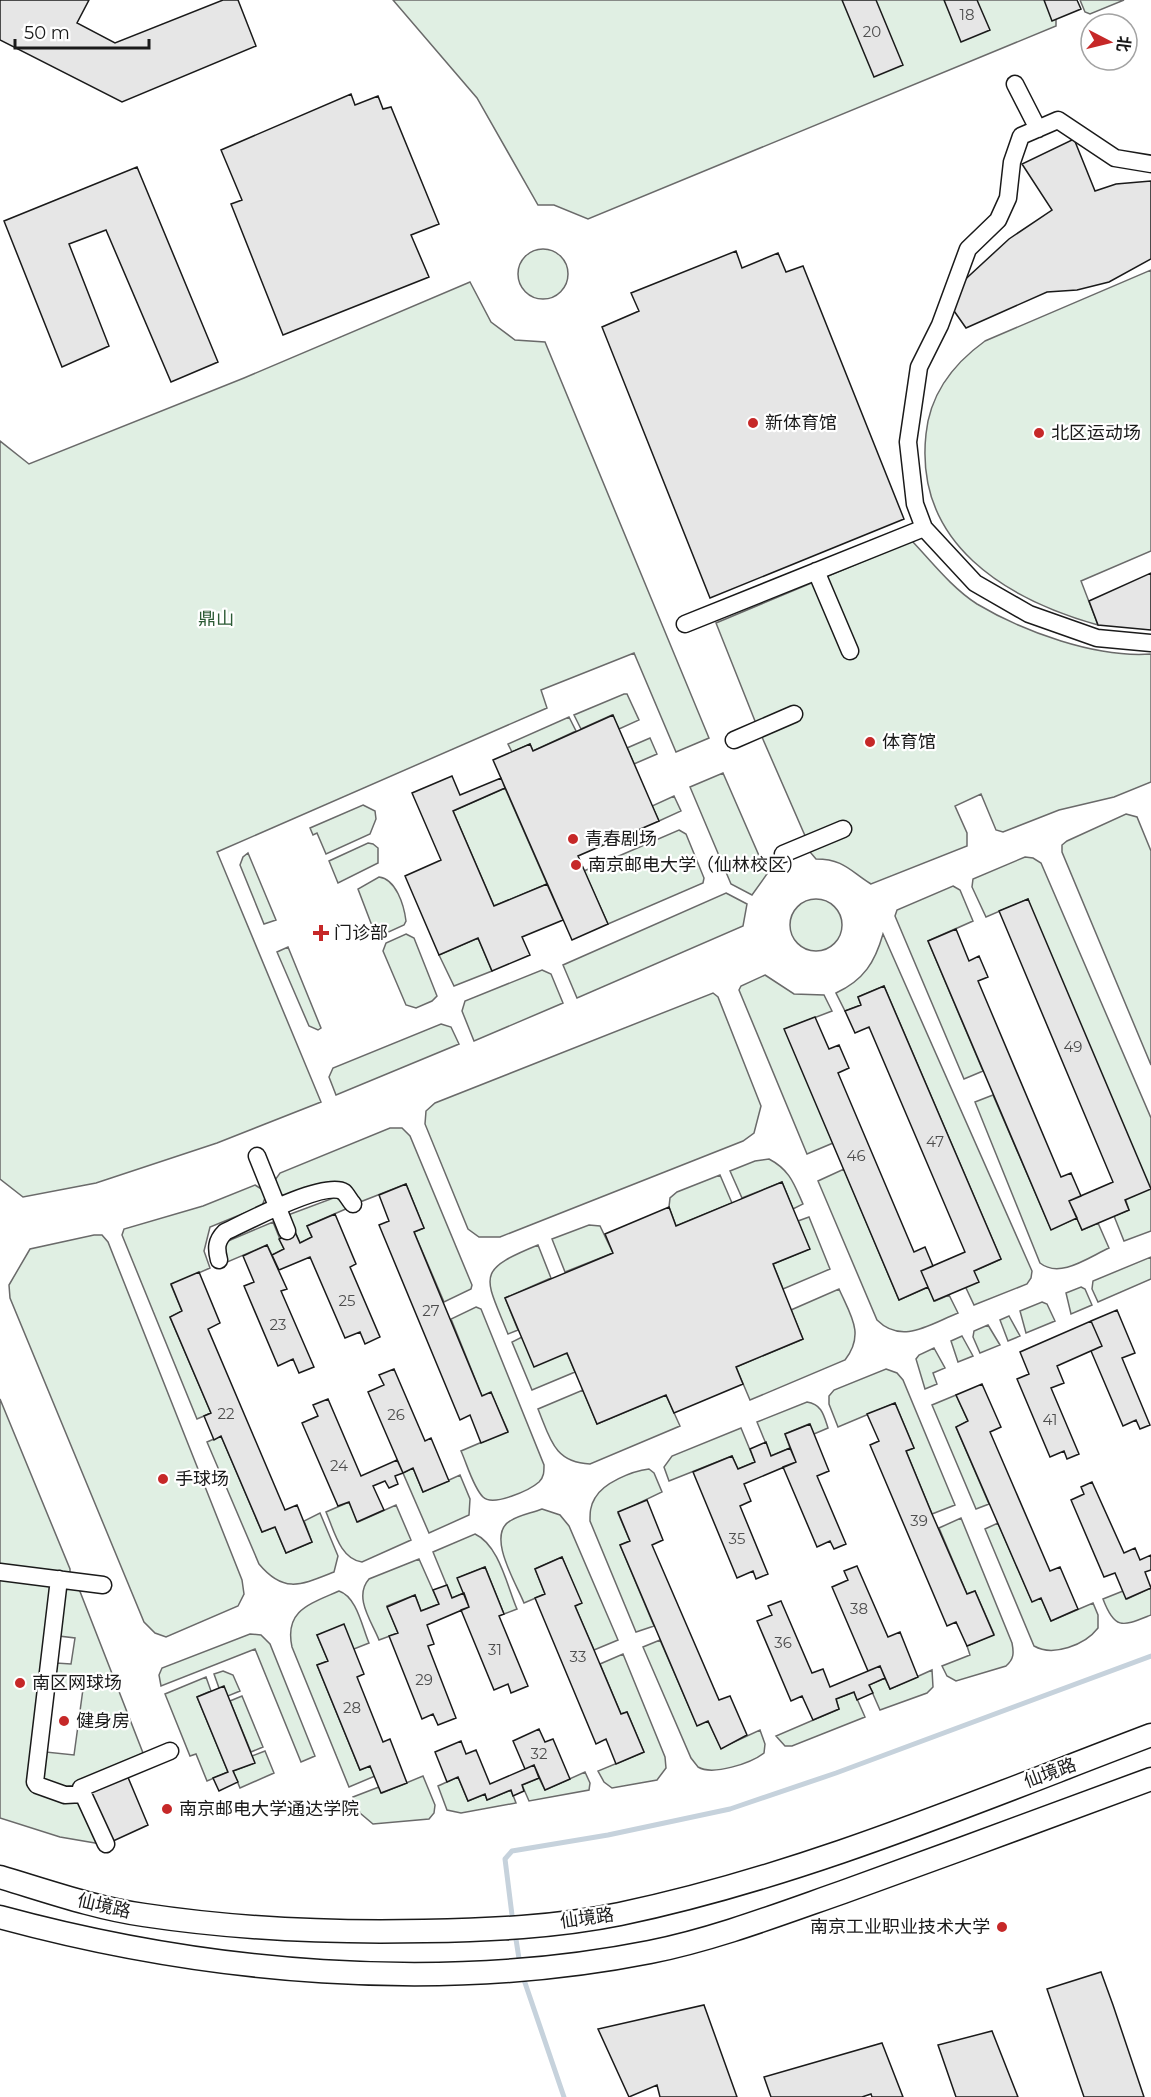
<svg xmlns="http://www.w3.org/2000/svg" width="1151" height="2097" font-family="Montserrat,'Noto Sans SC',sans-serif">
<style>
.green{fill:#e0efe3;stroke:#6a6a6a;stroke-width:1.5}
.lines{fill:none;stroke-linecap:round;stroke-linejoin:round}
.stream{stroke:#c6d2dc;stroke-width:5}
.building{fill:#e6e6e6;stroke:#1a1a1a;stroke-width:1.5}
.street-casing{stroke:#1a1a1a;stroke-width:19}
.secondary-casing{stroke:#1a1a1a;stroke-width:25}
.street{stroke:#fff;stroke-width:16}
.secondary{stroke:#fff;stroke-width:22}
.poi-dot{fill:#c62828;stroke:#fff;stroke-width:2}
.labels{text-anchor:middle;stroke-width:4.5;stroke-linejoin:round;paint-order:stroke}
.number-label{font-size:15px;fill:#4d4d4d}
.poi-label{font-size:18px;fill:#1a1a1a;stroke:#fff;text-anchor:start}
.park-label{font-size:18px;fill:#2b5a34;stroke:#fff}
.street-label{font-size:18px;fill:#1a1a1a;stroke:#fff}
</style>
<rect width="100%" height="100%" fill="#fff"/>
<path class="green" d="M393 0H1049L1056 16V26L588 219 554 205H538L477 98Z
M1080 0H1124L1090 14 1085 12Z
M518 274a25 25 0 1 1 50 0a25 25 0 1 1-50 0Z
M1151 270V551L1081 581 1098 625C1006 599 914 544 926 434 930 394 953 364 985 341Z
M470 282 491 322 515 340 545 342 709 738 676 752 634 653 541 690 547 708 217 852 321 1102 217 1143 96 1183 23 1197 0 1179V441L29 464 244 378Z
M912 541C932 562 952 588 977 604 1024 632 1096 658 1151 654V782L1114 797 1059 810 1003 832 996 830 981 794 955 806 967 833V846L871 884C850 871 844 859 816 859L810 852 806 838 755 721 716 623Z
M624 694H627L639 720 619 729 612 715 581 729 574 715Z
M569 717 576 731 533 751 530 744 512 752 508 744Z
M650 738 657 754 634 764 627 748Z
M723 773 767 874 752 895 731 884 690 787Z
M505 788 547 884 494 906 453 811Z
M674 796 681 811 659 821 652 806Z
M363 805 375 811 376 819 370 834 326 854 317 833 313 835 310 828Z
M1126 814 1137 817 1151 851V1065L1062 852V845L1067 841Z
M679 830 686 834 704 878 703 883 608 924 584 871Z
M368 843 373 844 378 848V863L338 883 329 861Z
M248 853 276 920 264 924 240 865 243 857Z
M1025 857 1033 858 1041 863 1151 1118V1231L1124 1241 1114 1216 1129 1210 1028 899 986 917 972 887 973 879Z
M379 877C396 879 404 905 406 921L404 925 382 935 374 931 358 889Z
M953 886 960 890 973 921 928 941 983 1071 964 1079 895 916 897 910Z
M726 893 747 904 743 926 577 998 563 965Z
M790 925a26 26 0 1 1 52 0a26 26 0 1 1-52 0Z
M406 934 414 938 437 996 432 1001 416 1008 406 1005 383 951 386 943Z
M883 934 1032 1271 1031 1278 1027 1284 974 1305 966 1288 974 1271 1001 1259 884 986 858 997 861 1005 845 1011 836 993C864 980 875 962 883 934Z
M478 938 492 971 454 986 439 955Z
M288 947 321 1028 318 1030 309 1026 277 952Z
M542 970 551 974 563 1003 474 1041 462 1011 465 1001Z
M765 975 794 994 824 995 832 1011 785 1029 833 1143 807 1154 739 990 741 986Z
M713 993 718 997 761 1106 754 1133 743 1141 500 1237H479L468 1229 425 1124 426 1111 435 1103Z
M441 1024 451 1027 459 1044 336 1095 329 1077 333 1068Z
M993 1095 1051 1229 1077 1218 1082 1230 1098 1223 1109 1248C1089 1257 1060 1279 1040 1263L975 1102Z
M390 1128H402L410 1136 472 1285 471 1289 444 1302 414 1232 424 1228 406 1184 360 1202C336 1169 321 1185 287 1197L280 1194 275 1180 280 1173Z
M769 1159C790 1170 794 1184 803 1204L793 1209 782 1182 742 1198 730 1171 755 1161Z
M844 1169 899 1300 928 1287 935 1301 949 1295 958 1313C930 1324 902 1345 877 1320L818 1181Z
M720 1175 732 1203 676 1226 669 1207 670 1198 677 1192Z
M255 1185 263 1190 265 1198 262 1206 210 1227 204 1251 210 1268 171 1285 182 1311 170 1317 211 1413 197 1419 122 1235 124 1229 203 1206Z
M336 1197 348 1208 307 1226 312 1237 300 1243 288 1215Z
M809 1217 830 1269 783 1289 773 1264 809 1249 798 1221Z
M273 1222 284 1249 272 1255 267 1245 225 1263 223 1249 228 1241Z
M589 1225 600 1226 613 1253 565 1272 552 1239Z
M94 1235H102L108 1242 242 1580 244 1594 238 1606 166 1637 155 1633 144 1622 10 1298 9 1285 30 1249Z
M538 1245 551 1278 505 1298 518 1330 508 1334C485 1276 474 1271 538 1245Z
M1151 1257V1279L1098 1302 1092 1289 1093 1281Z
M1081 1287 1085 1289 1092 1305 1071 1314 1066 1293Z
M839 1289C851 1316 865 1334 845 1360L750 1400 736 1367 803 1339 791 1310Z
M1042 1302 1047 1304 1055 1321 1026 1333 1020 1311Z
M476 1307 481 1309 544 1465C544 1472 544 1477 539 1482 530 1490 493 1507 483 1497 473 1487 467 1464 461 1451L508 1431 491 1393 482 1396 451 1319Z
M1009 1316 1020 1336 1008 1341 1000 1320Z
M988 1325 1000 1345 980 1353 973 1337 974 1331Z
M962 1336 973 1356 958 1362 951 1341Z
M522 1337 567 1353 575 1372 532 1390 512 1342Z
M934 1348 945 1368 933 1373 937 1384 925 1389 916 1359 919 1355Z
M886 1369 897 1373 903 1380 955 1505 932 1514 906 1451 914 1448 895 1403 838 1427 829 1404V1396L834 1390Z
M583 1390 597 1424 666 1395 680 1426 590 1464C554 1463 550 1438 538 1409Z
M956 1395 968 1421 956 1427 989 1504 976 1509 932 1405Z
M0 1399 70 1569V1573L0 1565Z
M807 1402C822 1404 824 1416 828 1428L814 1434 809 1424 785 1434 790 1448 771 1456 757 1422Z
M741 1428 755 1462 738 1469 732 1456 669 1481 664 1467 672 1456Z
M221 1436 262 1532 275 1527 286 1553 312 1542 304 1521 320 1513 338 1556 334 1572C301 1585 284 1594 259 1564L207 1442Z
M413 1468 423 1492 460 1475 470 1499 469 1515 429 1533 403 1473Z
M649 1469 654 1473 662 1492 618 1513 630 1541 620 1545 654 1626 636 1632 590 1521C590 1513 590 1506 595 1498 603 1483 632 1471 649 1469Z
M349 1502 358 1522 396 1505 411 1540 362 1562C340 1559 334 1530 326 1512Z
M542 1509 560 1515 569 1526 618 1640 594 1650 575 1606 581 1603 562 1557 535 1569 545 1594 524 1603C516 1583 486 1535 510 1521 519 1515 532 1513 542 1509Z
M961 1518 1012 1643C1014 1653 1014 1659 1006 1666L956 1681 947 1676 942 1666 970 1655 967 1646 994 1634 975 1591 967 1594 939 1528Z
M998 1523 1032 1601 1041 1598 1051 1621 1093 1603 1098 1615V1628C1085 1645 1053 1657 1034 1646L985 1529Z
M475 1534C499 1545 507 1586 517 1609L504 1614 485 1567 458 1578 464 1593 452 1598 433 1552Z
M419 1559 439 1604 421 1611 415 1595 387 1606 398 1633 379 1640C372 1622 353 1597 369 1579Z
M0 1579 52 1585 28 1784 82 1799 101 1844 60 1837 0 1818Z
M65 1587 79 1589 143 1753 77 1788 63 1790 43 1782 46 1752 74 1755 83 1689 54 1686 56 1663 71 1664 75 1638 59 1636Z
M1151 1588V1615C1123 1626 1115 1631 1103 1599L1123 1591 1127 1599Z
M339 1591C357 1597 362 1627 369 1643L354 1649 317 1635 328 1661 317 1665 360 1770 370 1766 375 1776 349 1787 292 1647C284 1610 310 1604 339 1591Z
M250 1634 261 1635 270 1644 315 1756 301 1762 255 1649 161 1686 159 1675 162 1668Z
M660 1640 697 1725 708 1721 721 1748 760 1730 765 1744 764 1753C751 1763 713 1776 698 1767L691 1758 643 1647Z
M623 1654 665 1757 666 1768 657 1780 612 1788 604 1782 598 1771 644 1752 627 1712 621 1714 600 1664Z
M932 1670 933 1687 927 1693 880 1710 869 1685 885 1678 890 1689Z
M223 1671 233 1675 240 1691 228 1696 219 1688 214 1674Z
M206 1677 211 1691 197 1697 228 1772 207 1781 196 1754 190 1756 165 1694Z
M854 1692 865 1717 792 1746H785L776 1736 839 1709 836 1699Z
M242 1696 263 1747 251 1752 230 1701Z
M265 1751 274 1773 240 1788 233 1771 254 1763 252 1756Z
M585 1772 590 1783 589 1790 529 1801 522 1785 539 1778 545 1790Z
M423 1776 435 1805 434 1813 429 1819 373 1824 360 1813 353 1797 379 1787 382 1793Z
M458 1777 468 1801 485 1794 487 1800 511 1790 516 1803 461 1813 447 1810 438 1786Z"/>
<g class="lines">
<path class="stream" d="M513 1923 505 1859 512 1851 608 1835 730 1809 836 1773 1151 1656
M515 1933 520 1965
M522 1974 564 2097"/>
</g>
<path class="building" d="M0 0H89L77 23 115 43 223 0H238L256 46 122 102 0 40Z
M842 0H876L903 65 874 77Z
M944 0H977L990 30 961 42Z
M1044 0H1077L1081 9 1052 21Z
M351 94 355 105 378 96 383 109 391 107 439 224 411 235 429 277 283 335 231 204 242 200 221 150Z
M1074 139 1095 191 1116 184 1151 181V259L1109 282 1077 290 1047 292 966 328 945 298 1009 239 1052 210 1022 164Z
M137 167 218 362 171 382 106 230 69 244 109 346 62 367 4 221Z
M736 251 742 268 778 253 786 272 803 266 904 519 710 598 602 327 639 311 631 293Z
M1151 573V630L1098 625 1089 601Z
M613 715 659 821 578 856 608 924 572 940 493 760 530 744 533 751Z
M452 776 460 795 501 778 505 788 453 811 494 906 547 884 563 920 522 937 530 955 492 971 478 938 439 955 405 876 441 860 412 793Z
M1028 899 1151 1189 1125 1200 1129 1210 1082 1230 1069 1201 1113 1182 999 911Z
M956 929 969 961 979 956 988 977 978 981 1061 1177 1071 1173 1081 1196 1069 1201 1077 1218 1051 1230 928 941Z
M884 986 1001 1259 974 1271 979 1282 934 1301 921 1271 965 1252 869 1027 855 1033 845 1011 861 1005 858 997Z
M815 1017 829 1049 839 1045 849 1068 838 1073 914 1252 925 1247 933 1266 921 1271 928 1287 899 1300 784 1029Z
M782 1182 810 1249 773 1264 803 1339 736 1367 743 1384 674 1413 666 1395 597 1424 567 1353 534 1367 505 1298 613 1253 605 1234 669 1207 676 1226Z
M406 1184 424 1228 414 1232 482 1396 491 1392 508 1432 481 1443 470 1415 460 1420 379 1225 389 1221 379 1195Z
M335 1214 356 1264 350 1267 380 1337 365 1344 360 1332 345 1338 310 1257 279 1270 272 1255 284 1249 279 1239 295 1232 300 1243 312 1237 307 1226Z
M267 1245 287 1289 281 1291 314 1367 299 1373 293 1359 278 1366 244 1286 254 1282 243 1256Z
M199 1272 220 1323 208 1329 285 1510 297 1505 312 1542 286 1553 275 1527 262 1532 221 1436 214 1440 204 1416 211 1413 170 1317 182 1311 171 1284Z
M1117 1310 1135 1353 1122 1358 1150 1425 1140 1429 1136 1420 1123 1426 1091 1351 1102 1346 1091 1321Z
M1091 1321 1102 1346 1057 1366 1064 1383 1051 1388 1079 1454 1067 1459 1064 1451 1050 1457 1017 1379 1029 1374 1020 1352Z
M394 1369 425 1441 431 1438 449 1481 423 1492 413 1468 403 1473 368 1392 384 1385 379 1375Z
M982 1384 1001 1427 990 1432 1050 1571 1060 1567 1078 1609 1051 1621 1041 1598 1032 1602 956 1427 968 1421 956 1395Z
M328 1399 361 1476 397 1460 403 1473 395 1476 398 1484 389 1488 385 1481 373 1486 384 1510 357 1522 349 1502 338 1506 302 1423 318 1416 313 1405Z
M895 1403 914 1448 906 1451 932 1514 967 1594 975 1591 994 1635 967 1646 956 1622 947 1626 870 1445 879 1441 867 1414Z
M810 1424 829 1471 817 1476 846 1544 834 1549 830 1541 817 1547 783 1467 796 1462 785 1434Z
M766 1442 771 1456 790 1448 796 1462 744 1484 751 1501 740 1506 768 1574 756 1579 753 1571 737 1578 693 1472 732 1456 738 1469 755 1462 750 1449Z
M1092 1482 1124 1553 1135 1548 1140 1560 1151 1555V1570L1145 1572 1151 1588 1126 1599 1115 1573 1104 1577 1071 1500 1084 1494 1081 1487Z
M647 1500 663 1540 652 1545 719 1700 730 1696 747 1735 721 1749 708 1721 697 1726 620 1545 630 1541 618 1512Z
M562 1557 582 1603 575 1606 594 1650 621 1714 627 1712 644 1752 616 1764 606 1739 596 1744 535 1598 545 1594 535 1569Z
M857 1566 888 1637 900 1632 918 1677 890 1689 880 1666 868 1671 832 1587 848 1580 844 1571Z
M485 1567 504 1614 499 1616 528 1686 511 1693 508 1684 494 1690 461 1610 469 1607 457 1578Z
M447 1585 452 1598 464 1593 469 1607 427 1625 434 1644 428 1646 456 1718 438 1725 433 1714 422 1719 389 1636 398 1633 387 1607 415 1595 421 1611 439 1604 433 1590Z
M781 1601 812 1673 823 1669 830 1687 880 1666 885 1678 869 1685 873 1693 857 1700 854 1692 836 1699 839 1709 813 1720 802 1696 791 1701 757 1621 772 1615 768 1606Z
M344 1624 364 1674 357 1677 383 1742 390 1739 407 1783 381 1793 370 1766 360 1770 317 1665 328 1661 317 1635Z
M224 1686 255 1763 233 1771 238 1782 219 1791 213 1778 228 1772 197 1697Z
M539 1729 545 1742 553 1739 570 1779 545 1790 534 1765 525 1769 513 1741Z
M461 1741 466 1754 476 1750 490 1784 534 1765 539 1778 522 1785 524 1791 513 1796 511 1790 487 1800 485 1794 468 1801 458 1777 447 1782 435 1752Z
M127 1775 148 1825 111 1842 89 1791Z
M1101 1972 1113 2005 1144 2097H1084L1047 1989Z
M704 2005 737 2097H660L657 2085 629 2097 598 2029Z
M992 2031 1018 2097H956L938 2045Z
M882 2043 903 2097H872L871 2094 862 2097H771L764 2077Z"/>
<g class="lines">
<g class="street-casing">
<path id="street" d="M1015 84 1038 129
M924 528 915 504 908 442 919 367 940 325 968 249 998 220 1008 198 1012 162 1021 136 1058 120 1115 158 1151 164
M816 571 850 651
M685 624 924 528 975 583 1029 614 1097 638 1151 643
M734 740 794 714
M783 854 843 829
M257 1156 287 1231
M219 1260C216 1248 216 1241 225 1232 246 1222 325 1180 344 1192 347 1195 350 1201 353 1204
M0 1572 103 1585
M59 1579 35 1782 37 1785 65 1795 83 1794 106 1844
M83 1794 81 1788 170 1751"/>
</g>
<g class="secondary-casing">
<path id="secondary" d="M0 1877C47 1891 95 1908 144 1915 237 1929 331 1933 424 1931 489 1930 556 1927 620 1914 802 1876 977 1801 1151 1735
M0 1917C206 1973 438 1994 650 1952 715 1939 780 1914 843 1892 946 1855 1048 1817 1151 1779"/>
</g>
<use href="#street" class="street"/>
<use href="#secondary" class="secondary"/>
</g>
<g class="poi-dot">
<circle cx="753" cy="423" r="6"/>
<circle cx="1039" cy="433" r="6"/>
<circle cx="870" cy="742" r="6"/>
<circle cx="573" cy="839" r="6"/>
<circle cx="576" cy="865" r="6"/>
<path d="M318 924h6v6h6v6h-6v6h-6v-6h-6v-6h6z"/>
<circle cx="163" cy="1479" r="6"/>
<circle cx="20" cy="1683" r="6"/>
<circle cx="64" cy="1721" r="6"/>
<circle cx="167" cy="1809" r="6"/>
<circle cx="1002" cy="1927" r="6"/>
</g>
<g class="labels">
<g class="number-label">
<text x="967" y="20">18</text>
<text x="872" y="37">20</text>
<text x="1073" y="1052">49</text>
<text x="935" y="1147">47</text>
<text x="856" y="1161">46</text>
<text x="347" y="1306">25</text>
<text x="431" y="1316">27</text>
<text x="278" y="1330">23</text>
<text x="226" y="1419">22</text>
<text x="396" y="1420">26</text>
<text x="1050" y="1425">41</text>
<text x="339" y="1471">24</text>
<text x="919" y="1526">39</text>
<text x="737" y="1544">35</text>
<text x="859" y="1614">38</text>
<text x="783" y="1648">36</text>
<text x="495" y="1655">31</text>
<text x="578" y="1662">33</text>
<text x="424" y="1685">29</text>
<text x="352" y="1713">28</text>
<text x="539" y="1759">32</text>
</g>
<g class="poi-label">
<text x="765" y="429">新体育馆</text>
<text x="1051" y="439">北区运动场</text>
<text x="882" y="748">体育馆</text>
<text x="585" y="845">青春剧场</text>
<text x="588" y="871">南京邮电大学（仙林校区）</text>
<text x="334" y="939">门诊部</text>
<text x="175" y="1485">手球场</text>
<text x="32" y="1689">南区网球场</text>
<text x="76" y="1727">健身房</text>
<text x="179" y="1815">南京邮电大学通达学院</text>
<text x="990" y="1933" text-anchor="end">南京工业职业技术大学</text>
</g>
<g class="park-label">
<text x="216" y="625">鼎山</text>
</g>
<g class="street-label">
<text transform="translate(1050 1773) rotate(-20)" y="6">仙境路</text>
<text transform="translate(104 1906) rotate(13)" y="6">仙境路</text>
<text transform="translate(587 1918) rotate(-8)" y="6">仙境路</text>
</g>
</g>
<g transform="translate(1109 42) rotate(97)"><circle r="28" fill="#ffffff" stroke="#a3a3a3" stroke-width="1.5"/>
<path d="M0-4.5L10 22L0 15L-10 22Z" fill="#c62828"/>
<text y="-9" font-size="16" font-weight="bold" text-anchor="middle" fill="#1a1a1a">北</text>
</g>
<path d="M15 39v9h134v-9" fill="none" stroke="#1a1a1a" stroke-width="3"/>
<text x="24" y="39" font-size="18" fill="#1a1a1a" stroke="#ffffff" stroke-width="4.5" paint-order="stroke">50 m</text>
</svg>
